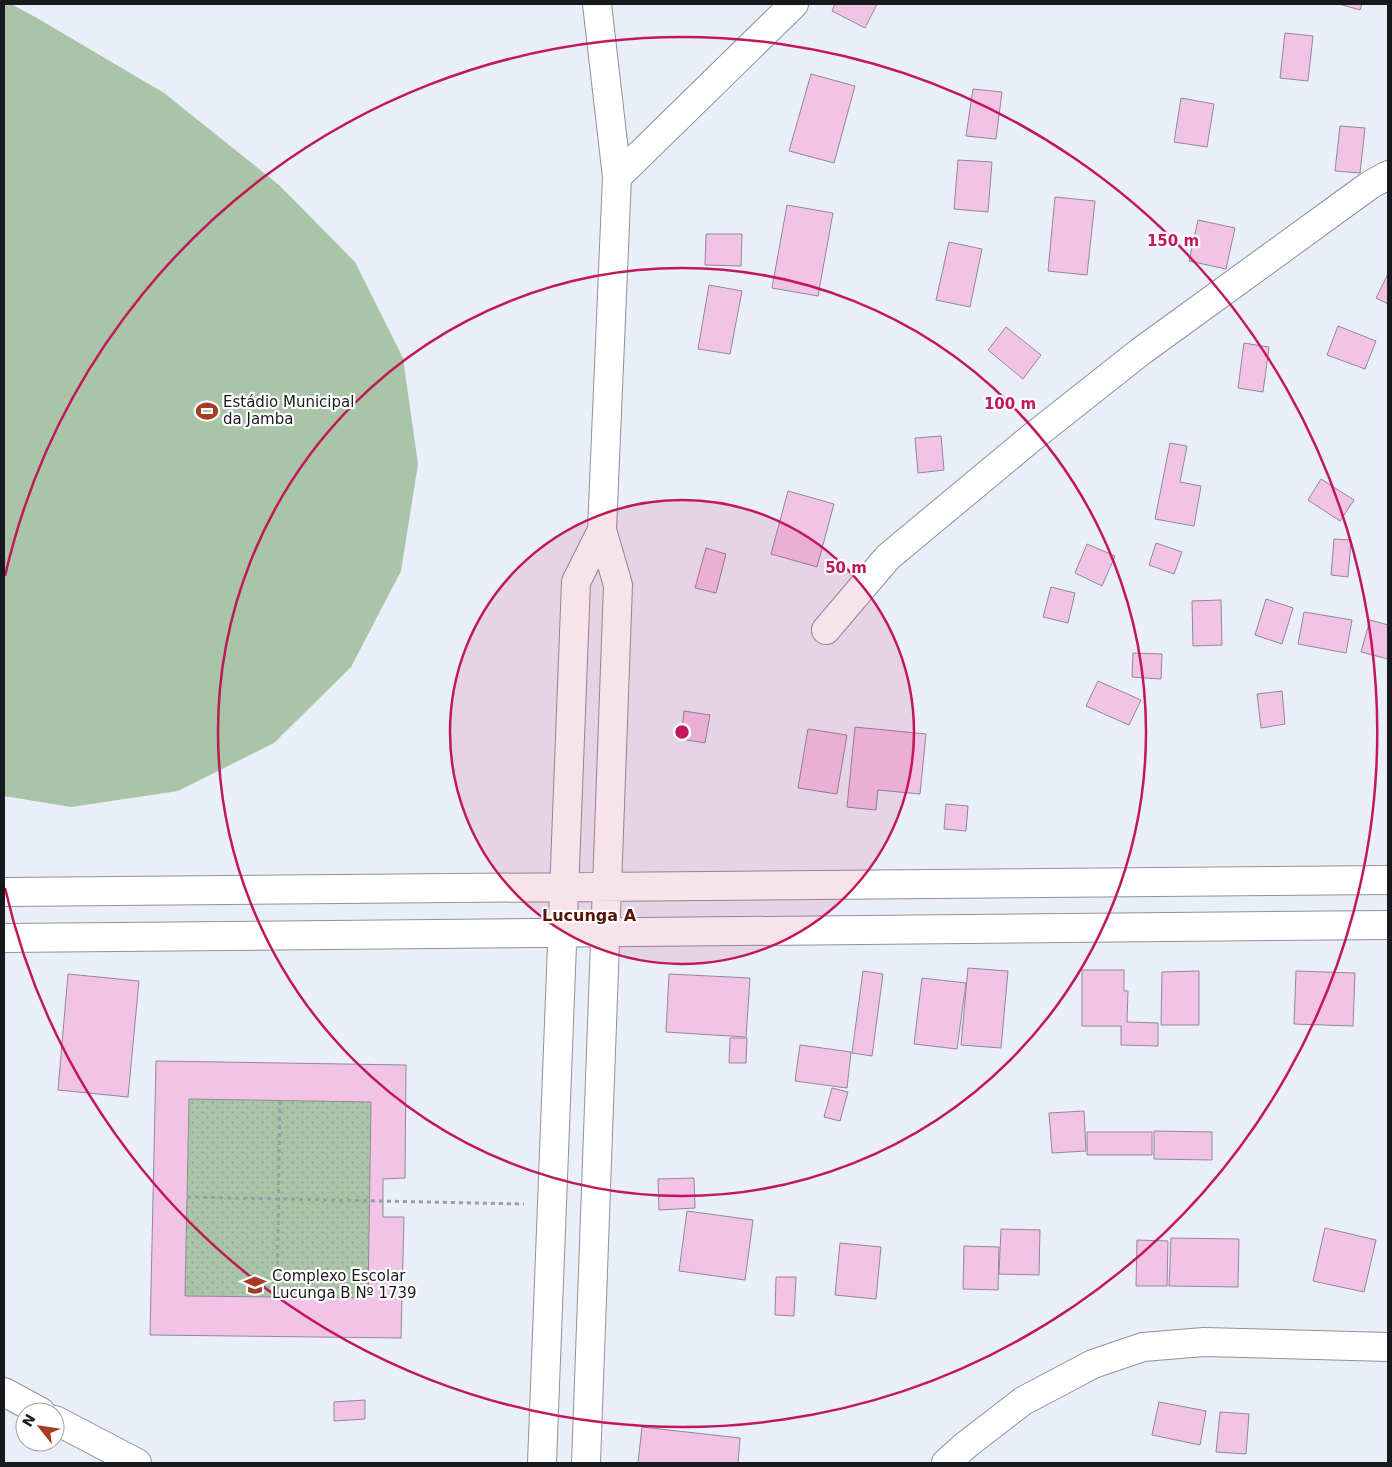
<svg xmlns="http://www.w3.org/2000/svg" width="1392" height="1467" font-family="'DejaVu Sans',sans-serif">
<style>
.grass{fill:url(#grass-dots)}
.pitch{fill:#aac4a7}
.building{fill:#f1c3e7;stroke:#928990;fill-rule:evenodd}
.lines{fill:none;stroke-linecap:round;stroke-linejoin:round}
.minor-casing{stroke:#8e929c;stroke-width:30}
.path{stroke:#9a9da5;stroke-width:3;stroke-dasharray:4 4;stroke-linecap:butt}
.minor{stroke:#fff;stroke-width:28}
.ring{fill:none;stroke:#c2185b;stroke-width:2.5}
.labels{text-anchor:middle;stroke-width:4.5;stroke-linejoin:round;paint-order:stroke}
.poi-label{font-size:15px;fill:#17191c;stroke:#fff;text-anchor:start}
.neighbourhood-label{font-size:16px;font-weight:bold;fill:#561404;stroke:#fff}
.centre{fill:#c2185b;stroke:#fff;stroke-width:2.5}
.ring-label{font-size:15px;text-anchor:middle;font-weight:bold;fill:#c2185b;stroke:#fff;stroke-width:4.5;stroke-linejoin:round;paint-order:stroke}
</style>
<defs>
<pattern id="grass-dots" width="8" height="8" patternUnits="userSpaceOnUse" patternTransform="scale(1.25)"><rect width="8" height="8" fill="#aac4a7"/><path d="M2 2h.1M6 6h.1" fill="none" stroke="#92a88f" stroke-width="1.8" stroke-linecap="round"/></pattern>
</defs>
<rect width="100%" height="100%" fill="#eaeef9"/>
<path class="grass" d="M189 1099 371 1102 368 1298 185 1296Z"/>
<path class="pitch" d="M4 4H11L37 18 164 93 279 185 355 262 403 358 418 464 401 571 351 667 274 743 178 791 71 807 4 796Z"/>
<path class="building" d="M835 4H877L865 28 832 11Z
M1339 4H1362L1360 10Z
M1285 33 1313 36 1308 81 1280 78Z
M811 74 855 86 834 163 789 151Z
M973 89 1002 92 996 139 966 136Z
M1181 98 1214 104 1207 147 1174 142Z
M1340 126 1365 128 1360 173 1335 171Z
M958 160 992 162 988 212 954 209Z
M1055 197 1095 201 1087 275 1048 271Z
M787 205 833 213 818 296 772 288Z
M1198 220 1235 228 1226 269 1189 261Z
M706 234H742L741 266 705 265Z
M949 242 982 249 970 307 936 300Z
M1388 274V304L1376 298Z
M709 285 742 291 730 354 698 349Z
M1338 326 1376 341 1365 369 1327 355Z
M1006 327 1041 355 1023 379 988 350Z
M1244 343 1269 347 1263 392 1238 388Z
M941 436 944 470 918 473 915 438Z
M1170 443 1187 446 1180 482 1201 486 1194 526 1155 519Z
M1321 479 1354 500 1340 521 1308 500Z
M788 491 834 504 817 567 771 554Z
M1334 539 1351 540 1348 577 1331 575Z
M1156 543 1182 552 1174 574 1149 565Z
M1087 544 1115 556 1102 586 1075 573Z
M706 548 726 554 716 593 695 588Z
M1051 587 1075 593 1068 623 1043 617Z
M1266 599 1293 608 1282 644 1255 635Z
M1221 600 1222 645 1193 646 1192 601Z
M1304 612 1352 620 1346 653 1298 644Z
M1370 620 1388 625V659L1361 652Z
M1133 653 1162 654 1161 679 1132 677Z
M1098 681 1141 700 1129 725 1086 706Z
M1282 691 1285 724 1261 728 1257 694Z
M684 711 710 715 705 743 681 739Z
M855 727 926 734 920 794 878 790 876 810 847 807Z
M808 729 847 735 837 794 798 788Z
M946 804 968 806 966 831 944 829Z
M968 968 1008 971 1001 1048 961 1045Z
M1082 970H1124V991H1128L1127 1022 1158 1023V1046L1121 1045V1026H1082Z
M863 971 883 974 872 1056 852 1053Z
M1199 971V1025H1161L1162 972Z
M1296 971 1355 973 1353 1026 1294 1024Z
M68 974 139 981 128 1097 58 1090Z
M669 974 750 978 746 1037 666 1032Z
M922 978 966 983 957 1049 914 1044Z
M730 1038H747L746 1063H729Z
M800 1045 851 1052 847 1088 795 1081Z
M156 1061 406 1065 405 1178 383 1179V1217H404L401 1338 150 1335ZM189 1099 371 1102 368 1298 185 1296Z
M832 1088 848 1092 840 1121 824 1117Z
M1084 1111 1086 1151 1052 1153 1049 1113Z
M1154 1131 1212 1132V1160L1154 1159Z
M1087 1132H1152V1155H1087Z
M694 1178 695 1208 659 1210 658 1179Z
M687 1211 753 1220 745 1280 679 1271Z
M1325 1228 1376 1240 1364 1292 1313 1281Z
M1001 1229 1040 1230 1039 1275 999 1274Z
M1171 1238 1239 1239 1238 1287 1169 1286Z
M1137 1240 1168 1241 1167 1286H1136Z
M840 1243 881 1247 876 1299 835 1295Z
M964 1246 999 1247 998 1290 963 1289Z
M776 1277H796L794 1316 775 1315Z
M365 1400V1419L334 1421V1402Z
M1159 1402 1206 1411 1200 1445 1152 1435Z
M1220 1412 1249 1414 1246 1454 1216 1452Z
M642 1427 740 1438 738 1463H638Z"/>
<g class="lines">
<g class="minor-casing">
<path id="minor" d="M597 4 617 177 602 530
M617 177 794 4
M826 630 888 557 1030 439 1140 352 1370 185 1388 175
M4 892 1388 880
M4 938 1388 925
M4 1392 41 1412
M55 1420 137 1463
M542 1463 576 582 602 530 618 585 586 1463
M946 1463 966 1445 1023 1401 1093 1364 1143 1347 1204 1342 1388 1347"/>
</g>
<path class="path" d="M187 1197 524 1204
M277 1297 280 1100"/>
<use href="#minor" class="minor"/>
</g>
<circle cx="682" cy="732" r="232" fill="#c2185b" fill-opacity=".12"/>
<g class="ring">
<circle cx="682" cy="732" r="232"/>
<circle cx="682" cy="732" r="464"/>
<path d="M5 576A695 695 0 1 1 5 888"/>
</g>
<defs>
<g id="stadium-bare" transform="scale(1.725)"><path d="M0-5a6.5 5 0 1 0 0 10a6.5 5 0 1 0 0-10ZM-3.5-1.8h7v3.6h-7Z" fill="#a53c23" stroke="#fff" stroke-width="2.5" paint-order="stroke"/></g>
<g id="school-bare" transform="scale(1.725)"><path d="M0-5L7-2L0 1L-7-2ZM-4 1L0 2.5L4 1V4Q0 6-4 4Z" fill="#a53c23" stroke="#fff" stroke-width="2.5" paint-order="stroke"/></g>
</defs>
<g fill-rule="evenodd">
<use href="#stadium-bare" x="207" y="411"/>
<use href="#school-bare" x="255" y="1285"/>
</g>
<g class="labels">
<g class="poi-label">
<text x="223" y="407">Estádio Municipal<tspan x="223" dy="17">da Jamba</tspan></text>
<text x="272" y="1281">Complexo Escolar<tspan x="272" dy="17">Lucunga B Nº 1739</tspan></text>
</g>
<g class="neighbourhood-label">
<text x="589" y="921">Lucunga A</text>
</g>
</g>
<circle cx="682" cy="732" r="8" class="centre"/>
<g class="ring-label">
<text x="1173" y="246">150 m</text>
<text x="1010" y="409">100 m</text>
<text x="846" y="573">50 m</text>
</g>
<rect width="1392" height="1467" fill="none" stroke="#17191c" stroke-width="10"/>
<g transform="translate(40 1427) rotate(300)"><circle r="24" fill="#ffffff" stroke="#a2a3a4"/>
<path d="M0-4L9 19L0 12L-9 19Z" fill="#a53c23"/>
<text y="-8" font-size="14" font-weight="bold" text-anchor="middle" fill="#17191c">N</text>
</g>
</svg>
